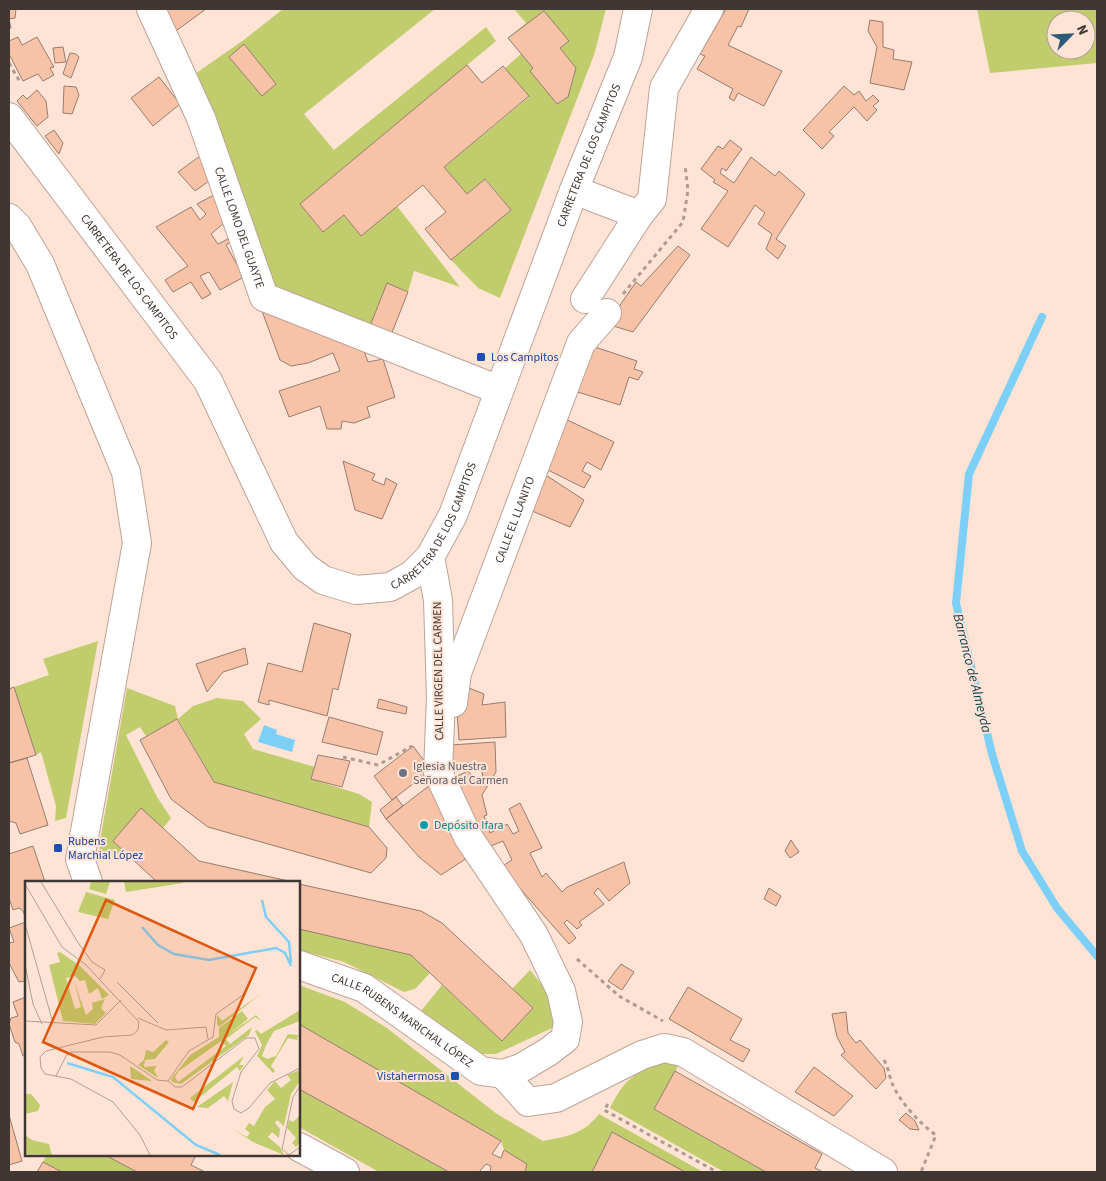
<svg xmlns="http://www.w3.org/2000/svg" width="1106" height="1181" font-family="'Source Sans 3',sans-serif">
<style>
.green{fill:#c1cc6c;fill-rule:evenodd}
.water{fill:#7cd0f7}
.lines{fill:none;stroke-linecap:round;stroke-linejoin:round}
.stream{stroke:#7cd0f7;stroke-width:8}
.building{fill:#f8c2a6;stroke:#957d71}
.minor-casing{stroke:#bda397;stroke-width:30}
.major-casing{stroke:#bda397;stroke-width:30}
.path{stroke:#af9b91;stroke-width:3;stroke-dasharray:4 4;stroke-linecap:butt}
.minor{stroke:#fff;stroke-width:28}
.major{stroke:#fff;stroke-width:28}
.transit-dot{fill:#1a4fb4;stroke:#ffe4d6;stroke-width:2}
.worship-dot{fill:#6b7280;stroke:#ffe4d6;stroke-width:2}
.culture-dot{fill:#0f9aa8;stroke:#ffe4d6;stroke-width:2}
.labels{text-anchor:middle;stroke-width:4;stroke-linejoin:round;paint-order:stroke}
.street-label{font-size:12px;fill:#413732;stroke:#ffe4d6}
.transit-label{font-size:12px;fill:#164399;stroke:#ffe4d6;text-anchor:start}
.worship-label{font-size:12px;fill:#5b616d;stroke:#ffe4d6;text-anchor:start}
.culture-label{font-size:12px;fill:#0d838f;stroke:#ffe4d6;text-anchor:start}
.water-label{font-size:14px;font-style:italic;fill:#053a4d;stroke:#ffe4d6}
.inset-river{fill:none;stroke:#7cd0f7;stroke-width:2.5}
.inset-road{fill:none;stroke:#b39f94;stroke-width:1}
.view{fill:#e0570e;fill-opacity:0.15;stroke:#e0570e;stroke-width:2.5}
.inset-edge{fill:none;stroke:#413732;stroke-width:2.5}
</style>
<rect width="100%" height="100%" fill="#ffe4d6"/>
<path class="green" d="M283 9H435L304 114 334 150 486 27 496 41 300 204 323 232 344 215 361 236 397 206 460 287 414 271 408 292 387 283 368 331 271 293 192 76 245 39Z
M514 9H606L594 55 500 298 478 288 451 260 511 210 486 179 467 194 444 167 529 97 505 68 521 54 508 38 526 23Z
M977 9H1097V63L990 73ZM1056 20H1086V50H1056Z
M98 641 66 818 55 821 56 806 41 752 36 755 14 687 49 675 43 659Z
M127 688 175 706 178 719 193 706 217 698 243 701 261 719 244 734 253 749 315 767 311 779 359 794 372 802 369 827 214 782 178 719 146 736 140 727 126 735 157 797 171 818 163 828 141 809 113 841 124 851 113 857 99 855 100 841Z
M299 929 411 955 430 973 415 989 404 992 344 962 299 950Z
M530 970C543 986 560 1006 552 1028L496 1054H480L421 1011 442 985 502 1041 533 1008 512 989Z
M299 985 345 1002 387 1028 497 1114 543 1141C568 1136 582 1135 599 1114L703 1172H525L526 1164 504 1150 501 1141 299 1024Z
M662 1060 679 1064 655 1110 766 1172H724L610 1108C625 1078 633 1075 662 1060Z
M299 1089 449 1172H379L299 1127Z
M47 1155H105L137 1172H62L43 1162Z"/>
<path class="water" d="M264 725 277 730 276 734 295 740 292 752 258 742Z"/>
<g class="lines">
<path class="stream" d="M1042 317 969 474 956 603 992 754 1022 851 1057 908 1097 956"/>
</g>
<path class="building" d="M9 9H16L15 18 9 19 11 28 9 29Z
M168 9H206L173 33 164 15Z
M726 9H749L741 27 738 26 728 45 782 71 764 106 738 93 734 101 729 98 733 89 697 69 705 56 700 54Z
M544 11 569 41 560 48 576 68 568 97 557 104 530 71 533 68 508 38Z
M870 20 883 22V47L894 50 893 59 912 62 904 90 870 83 877 47 868 31Z
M18 37 22 45 37 37 54 67 50 68 54 75 43 81 38 74 23 81 9 54V41Z
M244 44 276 84 262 96 229 57Z
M63 47 66 62 55 63 53 48Z
M70 53 76 54 79 57 71 78 63 74Z
M467 65 482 83 503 66 529 96 444 167 467 194 485 179 511 210 451 260 425 229 446 212 423 185 361 236 344 215 323 232 300 204Z
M159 77 180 104 153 126 131 98Z
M64 86 76 87 79 95 72 114 63 113Z
M844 86 854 95 859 91 866 101 873 95 879 101 873 106 877 110 867 121 854 107 829 132 834 136 822 149 803 130Z
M37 90 46 101 48 117 37 126 17 101 23 95 27 99Z
M54 130 63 143 59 154 45 136Z
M730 140 742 149 726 171 722 168 720 173 734 183 751 157 775 176 779 171 805 194 776 239 786 246 778 259 766 249 772 234 758 224 765 213 755 205 728 247 701 229 728 191 713 182 715 180 701 169 718 146 723 149Z
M200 156 209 181 195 191 178 172Z
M214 195 224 223 211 234 218 244 230 238 232 241 226 245 244 277 220 290 209 272 200 276 211 294 202 299 191 282 173 292 165 280 188 266 156 227 191 207 200 220 206 214 197 204Z
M678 246 690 255 633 332 607 324 636 282 641 286Z
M387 283 408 292 389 340 368 331Z
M262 311 364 351 368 362 383 359 395 397 367 407 370 417 354 423 342 421 341 429H327L320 406 289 417 279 391 340 371 333 353 308 363 291 366 280 360Z
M589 345 637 361 634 369 643 372 638 380 629 377 620 405 571 390Z
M561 417 614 442 601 470 587 462 582 471 591 476 584 488 542 467Z
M343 461 375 474 372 480 384 485 386 478 397 484 382 519 355 510Z
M541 472 584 500 570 527 525 508Z
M314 623 351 634 338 690 333 688 327 716 269 700V705L258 702 268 663 302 672Z
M245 648 248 664 223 672 207 692 196 664Z
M459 684 484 694 482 705 505 702 506 737 459 740 457 711Z
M14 687 36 755 9 763V689Z
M379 699 407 707 406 714 377 708Z
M329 717 383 732 377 755 322 742Z
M177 719 214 782 369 827 387 848 386 858 371 873 208 827 171 799 140 740Z
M495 742 496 772 482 795 487 815 484 816 490 833 507 824 513 834 519 831 509 809 520 803 542 848 530 853 542 877 546 873 562 892 567 887 624 862 630 883 609 901 598 888 594 893 604 904 579 922 582 925 577 929 567 920 564 923 576 938 569 944 501 867 512 860 503 841 486 848 453 778 468 771 477 782 483 777 480 763H467V767H452L451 745Z
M413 746 431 770 392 800 374 776Z
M318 755 350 761 342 787 311 779Z
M27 758 48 825 20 834 16 823 9 821V763Z
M430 785 467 858 441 875 419 857 386 819Z
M396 797 403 806 386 819 380 810Z
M141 808 199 861 293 882H157L113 841Z
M791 840 799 852 790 858 785 851Z
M33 846 45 882H26V919L23 911 19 908 13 910 9 898V854Z
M299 884 421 911 442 923 533 1008 502 1041 411 955 299 929Z
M769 888 781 896 776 906 764 899Z
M26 922V981L19 982 9 963V943L14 942 9 928Z
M621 964 634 972 622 990 608 981Z
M688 987 742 1019 730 1040 750 1050 743 1062 669 1019Z
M26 997V1055L23 1056 19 1044 15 1042 9 1024 11 1018 18 1016 13 1002Z
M846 1012 848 1033 856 1043 860 1040 884 1068 886 1078 876 1089 841 1055 845 1052 837 1037 832 1014Z
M299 1024 501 1141 492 1154 501 1158 504 1150 527 1164 525 1172H490L491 1166 486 1164 479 1172H449L299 1089Z
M814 1067 853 1096 834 1116 795 1092Z
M675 1071 822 1154 815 1168 823 1172H766L654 1109Z
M906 1113 915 1121 919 1130 910 1129 899 1120Z
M9 1115 22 1161 9 1165Z
M612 1132 685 1172H592Z
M105 1155H196L191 1165 205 1172H137Z
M43 1162 62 1172H37Z"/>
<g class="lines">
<g class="minor-casing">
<g id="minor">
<path id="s1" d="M151 9 201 118 264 297 499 390"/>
<path d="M574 190 639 215 652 199 664 88 709 9"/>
<path d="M9 218 17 226 40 264 126 472 137 543 80 859 88 882"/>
<path d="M585 299 639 215"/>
<path id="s2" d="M453 703 457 673 581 343 607 313"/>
<path id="s3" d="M299 965 364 988 481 1071 503 1074 521 1068 548 1052 565 1039 568 1022 561 991 534 935 468 837 438 772 441 697 438 600 430 557"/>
<path d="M503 1074 528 1102 556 1098 642 1055 664 1048 683 1052 883 1172"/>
<path d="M299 1147 345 1172"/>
</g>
</g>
<g class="major-casing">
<g id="major">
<path id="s4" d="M9 117 208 381 284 542 305 567 323 580 356 590 390 587 412 575 430 557 453 515 574 190 628 57 638 9"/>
</g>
</g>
<path class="path" d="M9 63 20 82
M623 294 683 222 688 190 685 165
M343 757 378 765 412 746
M577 959 619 996 663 1021
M884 1060C888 1067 889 1075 892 1083 899 1101 921 1125 936 1135L921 1172
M608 1104 604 1110 717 1172"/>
<use href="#minor" class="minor"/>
<use href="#major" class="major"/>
</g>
<g class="transit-dot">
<rect x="476" y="352" width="10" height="10" rx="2.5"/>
<rect x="53" y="843" width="10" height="10" rx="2.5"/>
<rect x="450" y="1071" width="10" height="10" rx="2.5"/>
</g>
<circle class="worship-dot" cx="403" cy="773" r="5"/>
<circle class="culture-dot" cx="424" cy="825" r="5"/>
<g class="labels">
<g class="street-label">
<text dy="4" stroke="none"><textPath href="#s4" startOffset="1115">CARRETERA DE LOS CAMPITOS</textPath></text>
<text dy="4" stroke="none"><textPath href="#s1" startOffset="236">CALLE LOMO DEL GUAYTE</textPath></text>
<text dy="4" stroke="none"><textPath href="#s4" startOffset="200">CARRETERA DE LOS CAMPITOS</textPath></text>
<text dy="4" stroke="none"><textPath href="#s2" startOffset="194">CALLE EL LLANITO</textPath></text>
<text dy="4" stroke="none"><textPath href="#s4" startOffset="710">CARRETERA DE LOS CAMPITOS</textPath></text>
<text transform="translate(438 671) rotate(-91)" y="4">CALLE VIRGEN DEL CARMEN</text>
<text dy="4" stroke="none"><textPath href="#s3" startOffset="118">CALLE RUBENS MARICHAL LÓPEZ</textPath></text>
</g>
<g class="transit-label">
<text x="491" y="361">Los Campitos</text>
<text x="68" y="845">Rubens<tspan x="68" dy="14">Marchial López</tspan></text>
<text x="445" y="1080" text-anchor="end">Vistahermosa</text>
</g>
<g class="worship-label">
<text x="413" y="770">Iglesia Nuestra<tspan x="413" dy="14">Señora del Carmen</tspan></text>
</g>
<g class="culture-label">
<text x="434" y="829">Depósito Ifara</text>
</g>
<g class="water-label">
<text transform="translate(973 673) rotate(76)" y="5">Barranco de Almeyda</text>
</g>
</g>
<g transform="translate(25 881)">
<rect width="275" height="275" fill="#ffe4d6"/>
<path d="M66 1H85L81 13 64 8ZM99 1H158V2L101 11ZM61 11 90 19 83 38 53 31ZM35 71 55 85 84 114 77 118 73 107 64 113 60 99 55 100 50 95 41 97 50 128 56 126 49 100 61 134 68 128 67 122 80 118 76 127 81 132 70 143 38 140 24 84 35 81 32 72ZM237 112 194 146 192 143V134L197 140ZM275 129V140L249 150 241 164 237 175 242 178 251 175 263 153 273 154 272 159 263 157 246 185 250 190 248 192 232 175 237 164 230 150 232 149 236 153ZM217 130 223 138 203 154 231 134 236 140 230 136 201 158 205 163 227 146 224 154 156 203 147 201 146 198 165 174 194 156V147ZM196 160 201 165 153 201 150 196 154 190ZM141 159 144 161 130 178 120 179 119 186 132 185 129 189 133 197 113 184 119 179 121 169 128 171ZM219 175 214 184H219L215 190 212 186 169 221 165 217ZM105 185 126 199V200L106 198ZM275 189V200L266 213 259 245 252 239 250 242 255 248 254 257 247 251 243 256 255 266 259 274 228 261 205 246 222 256 225 252 220 248 224 242 229 245 240 226 250 218 242 209 250 200 256 207 266 199 262 194ZM208 201 203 220 199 215 183 227 172 226ZM0 213H6L15 224 13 230 0 233ZM275 234V261L271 266 267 262 271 257 262 247 264 239 268 241ZM0 254 7 259 24 263 27 274 0 273Z" fill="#c1cc6c" fill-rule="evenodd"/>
<path class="inset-river" d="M237 19 241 36 264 61 266 82M117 46 133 64 149 73 184 79 251 67 260 72 266 85M42 182 88 196 171 264 195 274"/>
<path class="inset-road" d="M16 1 52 60 67 81 80 89 75 98M0 3 37 66 61 84 114 141 113 149 107 154 78 156 21 170 15 176 16 187 20 193 46 198 88 221 115 254 125 274M0 43 28 142M0 83 8 123 17 143M92 101 133 142M113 137 141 149 181 146 183 158M0 140 71 144 96 119M31 195 41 175 47 171H85L95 174 132 199 143 200M143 200 150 206H157L221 157H230L234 168 216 191 207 220 209 228 216 232 224 227 245 202 275 187M143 200 164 170 188 156 191 133 218 114 223 105M275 205 268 216 257 268 264 274 275 266"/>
<path class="view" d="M81 19 231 87 168 228 18 161Z"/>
<rect width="275" height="275" class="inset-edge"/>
</g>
<rect width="1106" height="1181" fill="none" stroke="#413732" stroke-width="20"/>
<g transform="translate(1071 35) rotate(66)"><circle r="24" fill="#ffe4d6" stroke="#b39f94"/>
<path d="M0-4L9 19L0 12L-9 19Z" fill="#2c5b7a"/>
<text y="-8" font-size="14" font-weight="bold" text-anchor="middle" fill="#413732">N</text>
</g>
</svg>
